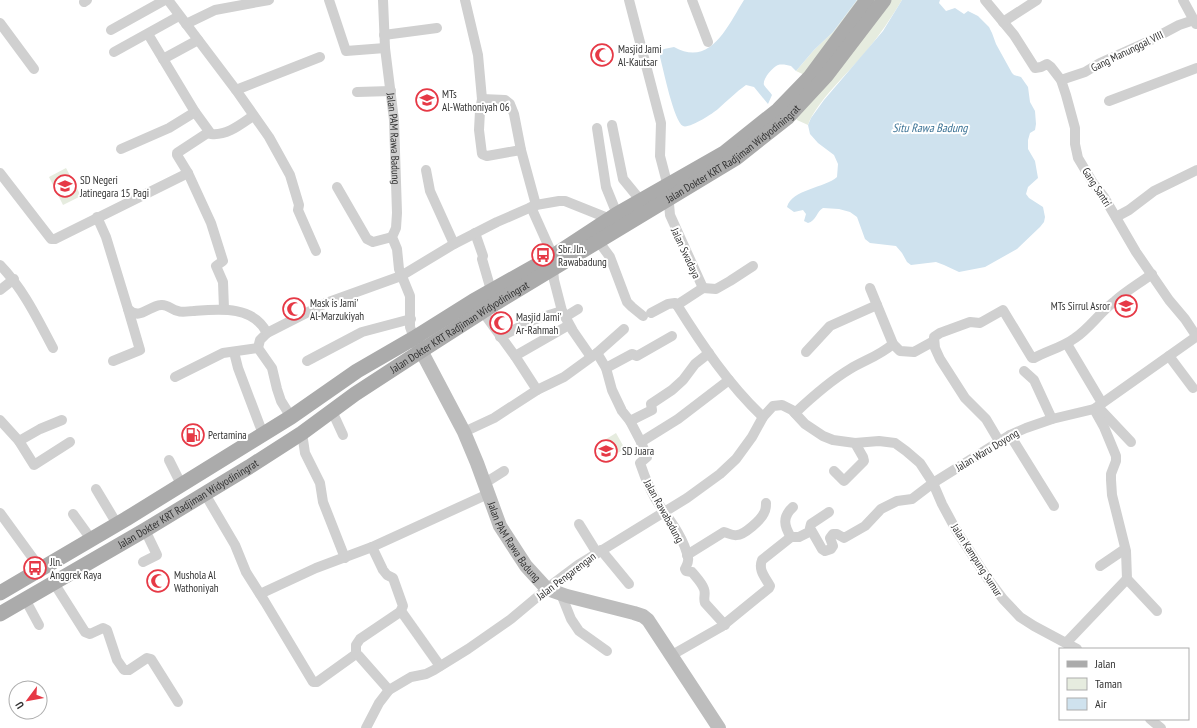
<svg xmlns="http://www.w3.org/2000/svg" width="1197" height="728" font-family="'PT Sans Narrow',sans-serif">
<style>
.green{fill:#e6ecdf}
.water{fill:#cfe2ee}
.lines{fill:none;stroke-linecap:round;stroke-linejoin:round}
.street{stroke:#d0d0d0;stroke-width:10}
.secondary{stroke:#bdbdbd;stroke-width:14}
.primary{stroke:#ababab;stroke-width:15}
.labels{text-anchor:middle;stroke-width:4;stroke-linejoin:round;paint-order:stroke}
.poi-label{font-size:11px;fill:#333;stroke:#fff;text-anchor:start}
.street-label{font-size:11px;fill:#333;stroke:#fff}
.water-label{font-size:12px;font-style:italic;fill:#3f7597;stroke:#fff}
</style>
<rect width="100%" height="100%" fill="#fff"/>
<path class="green" d="M857 0H902C891 18 879 36 865 53 849 72 816 102 808 125L797 120 792 113 809 77 796 71 814 50 833 32Z
M66 168 81 196 63 205 49 177Z
M616 433 625 449 606 459 598 444Z"/>
<path class="water" d="M744 0H857L833 32 814 50 796 71 791 66C787 65 782 64 778 65 773 67 762 79 764 85 766 88 770 92 772 95L768 104 754 87 746 85C736 92 727 101 718 109 712 114 689 129 683 126 674 122 663 68 660 57V52L664 49 674 47C711 68 728 25 744 0Z
M902 0H940L939 3 946 11 955 8 964 14 968 11 978 16 989 27 992 33 996 44 1012 73 1014 75 1021 77 1028 87 1030 102 1035 111 1036 124 1035 130 1030 133 1028 140V149L1035 161 1038 178 1028 187 1026 194 1029 198 1043 207 1045 217 1044 222 1040 227 1017 249 985 267 959 272 944 265 936 262 911 265 907 262 902 253 896 246 870 243 865 239 857 217 850 212 839 209 823 208C817 211 816 221 808 223L804 221 806 214 803 210 794 212 787 207C792 189 825 188 837 177L838 164 834 155 818 143 810 134 808 125 811 118 824 100 883 31Z"/>
<g class="lines">
<g class="street">
<path d="M168 0 236 90 320 57"/>
<path d="M329 0 346 51 385 48"/>
<path id="s1" d="M383 0 385 48 394 120 397 213 396 228 392 237 397 249 399 269 410 296V327L414 338"/>
<path d="M465 0 478 55 482 99 480 111 479 130 482 154 487 156 521 150"/>
<path d="M629 0 661 123 660 156 671 198 669 204 670 215 703 288"/>
<path d="M692 0 708 42"/>
<path d="M985 0 1014 35 1035 68 1041 67 1047 64 1051 67 1061 80 1066 95 1075 128V144L1078 158 1093 183 1104 197 1136 252 1169 300 1185 319 1197 337"/>
<path d="M1183 0 1196 24"/>
<path d="M84 2 87 0"/>
<path d="M1003 22 1037 0"/>
<path d="M0 23 34 69"/>
<path d="M186 24 215 10 269 0"/>
<path d="M111 30 165 0"/>
<path d="M148 34 195 112 211 134C227 136 241 124 253 116"/>
<path d="M384 35 437 28"/>
<path d="M114 52 179 16"/>
<path d="M163 59 198 40"/>
<path d="M1061 80 1085 72 1100 63 1147 42 1179 25 1194 20"/>
<path d="M236 90 269 137 290 175 299 205 298 210 316 251"/>
<path d="M357 92 391 91"/>
<path d="M482 99 505 100 510 104 514 114 521 150 536 205"/>
<path d="M1109 101 1197 68"/>
<path d="M612 125 623 179 641 201"/>
<path d="M597 128 606 187 617 214"/>
<path d="M209 132 177 153V155L188 173 211 223 223 261 216 266 223 282 224 309"/>
<path d="M121 149 169 128 195 112"/>
<path d="M426 170 430 191 454 244"/>
<path d="M0 173 51 239H55L188 173"/>
<path d="M337 187 367 239 373 242 392 237"/>
<path d="M531 207 553 256"/>
<path d="M97 217 106 237 128 309C140 321 148 306 161 305 168 304 171 310 178 311 182 313 189 311 193 311 219 309 253 305 267 333L260 340 258 348 272 368 277 389 281 401 291 417"/>
<path d="M1116 217 1129 210 1154 191 1197 170"/>
<path d="M475 233 483 256 482 259 491 290"/>
<path d="M599 242 610 257 627 302 632 307 643 316"/>
<path d="M0 265C24 290 37 318 53 348"/>
<path d="M553 269 554 280 562 311 573 331 591 357"/>
<path d="M703 288 716 289 730 281 753 266"/>
<path d="M870 288 893 344 900 351 914 352 934 341"/>
<path d="M0 290 14 279"/>
<path d="M677 305C702 345 729 385 763 417"/>
<path d="M677 305 703 288"/>
<path d="M483 312 515 356 537 390"/>
<path d="M651 313 668 304 675 303 677 305"/>
<path d="M565 317 578 309"/>
<path d="M267 333 326 303 401 276 454 244 497 222 536 205 559 201H565L610 219"/>
<path d="M500 337 533 320 562 311"/>
<path d="M1067 344 1102 403"/>
<path d="M234 352 238 368 263 434"/>
<path d="M806 352 830 326 877 305"/>
<path d="M597 353 624 329"/>
<path d="M515 356 569 325"/>
<path d="M1169 356 1193 388"/>
<path d="M113 361 140 350 128 309"/>
<path d="M307 361 362 332 411 319"/>
<path d="M606 368 632 354 637 356 672 336"/>
<path d="M1024 371 1034 380 1052 419"/>
<path d="M175 377 223 353 258 348"/>
<path d="M1098 407 1131 442"/>
<path d="M1094 409 1104 427 1116 456V461L1111 474V480L1112 495 1126 551 1127 579 1157 611"/>
<path d="M332 411 343 435"/>
<path d="M795 413C812 397 830 381 850 369 865 360 879 356 893 344"/>
<path d="M0 420 19 441 34 465 70 442"/>
<path d="M630 421 652 410 651 404 672 390 683 380 695 364 709 353"/>
<path d="M464 432 494 418 537 390 564 377 597 353 606 368 612 390 622 411 630 421 641 442 647 457 640 463C645 478 651 493 660 506 670 520 685 540 688 558 689 562 687 565 685 569L686 571 692 572C696 577 702 583 704 589 706 594 703 598 705 603L725 625"/>
<path d="M302 433 305 453 320 483 323 502 345 558"/>
<path d="M1010 435 1054 506"/>
<path d="M19 441 40 429 62 420"/>
<path d="M999 441 986 419 965 398 940 359 935 348 934 337 940 333 970 322 980 323 1003 310 1032 358H1034C1047 351 1063 347 1075 338 1090 328 1100 312 1115 301 1126 291 1140 283 1152 274"/>
<path d="M641 442 678 419 729 380"/>
<path d="M169 460 181 484"/>
<path d="M834 471 844 481 864 461 863 457 855 443"/>
<path d="M485 483 504 471"/>
<path d="M96 489 117 524"/>
<path d="M205 494 235 545 246 572 265 602 313 682H317L356 654 359 656 389 690"/>
<path d="M829 512 811 524 810 528 822 549 825 551 831 549 833 546 830 538 833 534H837L844 538 865 526 881 509 897 501 912 499 933 483 1010 435 1026 428 1052 419 1094 409 1197 336"/>
<path d="M0 513 40 568"/>
<path d="M73 514 91 539"/>
<path d="M579 524 597 553"/>
<path d="M791 537C784 526 782 517 793 507"/>
<path d="M601 550 629 584"/>
<path d="M687 555 724 532C728 533 733 536 737 535 744 535 761 520 764 513 766 510 766 506 766 503"/>
<path d="M143 562 157 555 145 530"/>
<path d="M1100 566 1125 549"/>
<path d="M54 583 85 632 90 634 103 628 107 630 117 660 124 670H129L147 658 151 659 178 702"/>
<path d="M260 594 316 568 372 547 488 494"/>
<path d="M561 594 571 619 579 631 607 651"/>
<path d="M25 599 39 625"/>
<path d="M401 611 440 666"/>
<path d="M1066 643 1127 579"/>
<path d="M356 654V645L360 639 400 612 403 606 393 578 387 575 383 570 372 547"/>
<path d="M672 655 721 627 769 588 770 586C765 577 758 570 762 560L791 537H799L811 531"/>
<path d="M1150 719 1161 728"/>
<path d="M366 728 379 703 389 690 411 677 426 674 434 670 468 649 511 619 554 583 578 565 687 498 720 474 736 459 752 437 763 417 773 406 782 405 792 410 805 424 823 436 833 440 855 443 879 441 895 443 906 451 920 463 933 483 942 504 956 530 988 579 1003 599 1020 617 1034 626 1077 649"/>
</g>
<path class="secondary" id="s2" d="M416 341 464 432 477 463 500 526 526 566 547 589 567 596 634 613 643 616 648 620 719 728"/>
<g class="primary">
<path d="M0 593 126 519 291 417 357 371 414 338 473 301 553 256 617 214 724 153 778 110 810 77 867 0"/>
<path id="s3" d="M0 614 145 530 249 467 302 433 355 394 421 351 496 303 736 158 788 117 826 76 884 0"/>
</g>
</g>
<defs>
<g id="mosque-ring" transform="scale(1.15)"><circle r="9.5" fill="#fff" stroke="#e63946" stroke-width="1.5"/><path d="M3.5-4.9A6 6 0 1 0 3.5 4.9A5 5 0 1 1 3.5-4.9Z" fill="#e63946"/></g>
<g id="school-ring" transform="scale(1.15)"><circle r="9.5" fill="#fff" stroke="#e63946" stroke-width="1.5"/><path d="M0-5L7-2L0 1L-7-2ZM-4 1L0 2.5L4 1V4Q0 6-4 4Z" fill="#e63946"/></g>
<g id="bus-ring" transform="scale(1.15)"><circle r="9.5" fill="#fff" stroke="#e63946" stroke-width="1.5"/><path d="M-5-6H5V4H4V6H2V4H-2V6H-4V4H-5ZM-3.5-4V0h7V-4ZM-3.5 1.2v1.5H-2V1.2ZM2 1.2v1.5H3.5V1.2Z" fill="#e63946"/></g>
<g id="fuel-ring" transform="scale(1.15)"><circle r="9.5" fill="#fff" stroke="#e63946" stroke-width="1.5"/><path d="M-5.5-6h7V0h2V4h1.3V-2.5L3-4.5l.8-.8L6-3V5H2.5V1h-1V6h-7ZM-4.2-4.7v3.2H.2V-4.7Z" fill="#e63946"/></g>
</defs>
<g fill-rule="evenodd">
<use href="#mosque-ring" x="602" y="55"/>
<use href="#school-ring" x="427" y="100"/>
<use href="#school-ring" x="65" y="186"/>
<use href="#bus-ring" x="543" y="255"/>
<use href="#school-ring" x="1126" y="306"/>
<use href="#mosque-ring" x="294" y="309"/>
<use href="#mosque-ring" x="501" y="323"/>
<use href="#fuel-ring" x="193" y="435"/>
<use href="#school-ring" x="606" y="451"/>
<use href="#bus-ring" x="35" y="568"/>
<use href="#mosque-ring" x="158" y="581"/>
</g>
<g class="labels">
<g class="poi-label">
<text x="618" y="53">Masjid Jami<tspan x="618" dy="13">Al-Kautsar</tspan></text>
<text x="442" y="98">MTs<tspan x="442" dy="13">Al-Wathoniyah 06</tspan></text>
<text x="80" y="184">SD Negeri<tspan x="80" dy="13">Jatinegara 15 Pagi</tspan></text>
<text x="558" y="253">Sbr. Jln.<tspan x="558" dy="13">Rawabadung</tspan></text>
<text x="310" y="307">Mask is Jami'<tspan x="310" dy="13">Al-Marzukiyah</tspan></text>
<text x="1110" y="310" text-anchor="end">MTs Sirrul Asror</text>
<text x="516" y="321">Masjid Jami'<tspan x="516" dy="13">Ar-Rahmah</tspan></text>
<text x="208" y="439">Pertamina</text>
<text x="622" y="455">SD Juara</text>
<text x="50" y="566">Jln.<tspan x="50" dy="13">Anggrek Raya</tspan></text>
<text x="174" y="579">Mushola Al<tspan x="174" dy="13">Wathoniyah</tspan></text>
</g>
<g class="street-label">
<text transform="translate(1127 51) rotate(-26)" y="4">Gang Manunggal VIII</text>
<text dy="4" stroke="none"><textPath href="#s1" startOffset="139">Jalan PAM Rawa Badung</textPath></text>
<text dy="4" stroke="none"><textPath href="#s3" startOffset="866">Jalan Dokter KRT Radjiman Widyodiningrat</textPath></text>
<text transform="translate(1097 187) rotate(57)" y="4">Gang Santri</text>
<text transform="translate(686 253) rotate(65)" y="4">Jalan Swadaya</text>
<text dy="4" stroke="none"><textPath href="#s3" startOffset="542">Jalan Dokter KRT Radjiman Widyodiningrat</textPath></text>
<text transform="translate(987 450) rotate(-31)" y="4">Jalan Waru Doyong</text>
<text dy="4" stroke="none"><textPath href="#s3" startOffset="218">Jalan Dokter KRT Radjiman Widyodiningrat</textPath></text>
<text transform="translate(664 511) rotate(61)" y="4">Jalan Rawabadung</text>
<text dy="4" stroke="none"><textPath href="#s2" startOffset="224">Jalan PAM Rawa Badung</textPath></text>
<text transform="translate(977 560) rotate(57)" y="4">Jalan Kampung Sumur</text>
<text transform="translate(566 576) rotate(-37)" y="4">Jalan Pengarengan</text>
</g>
<g class="water-label">
<text x="930" y="132">Situ Rawa Badung</text>
</g>
</g>
<rect x="1059" y="648" width="130" height="72" fill="#ffffff" stroke="#adadad"/>
<rect x="1067" y="661" width="20" height="6" fill="#ababab" stroke="#adadad"/>
<text x="1095" y="668" font-size="12" fill="#333333">Jalan</text>
<rect x="1067" y="678" width="20" height="12" fill="#e6ecdf" stroke="#adadad"/>
<text x="1095" y="688" font-size="12" fill="#333333">Taman</text>
<rect x="1067" y="698" width="20" height="12" fill="#cfe2ee" stroke="#adadad"/>
<text x="1095" y="708" font-size="12" fill="#333333">Air</text>
<g transform="translate(28 700) rotate(238)"><circle r="19" fill="#ffffff" stroke="#adadad"/>
<path d="M0-3L7 15L0 10L-7 15Z" fill="#e63946"/>
<text y="-6" font-size="11" font-weight="bold" text-anchor="middle" fill="#333333">U</text>
</g>
</svg>
